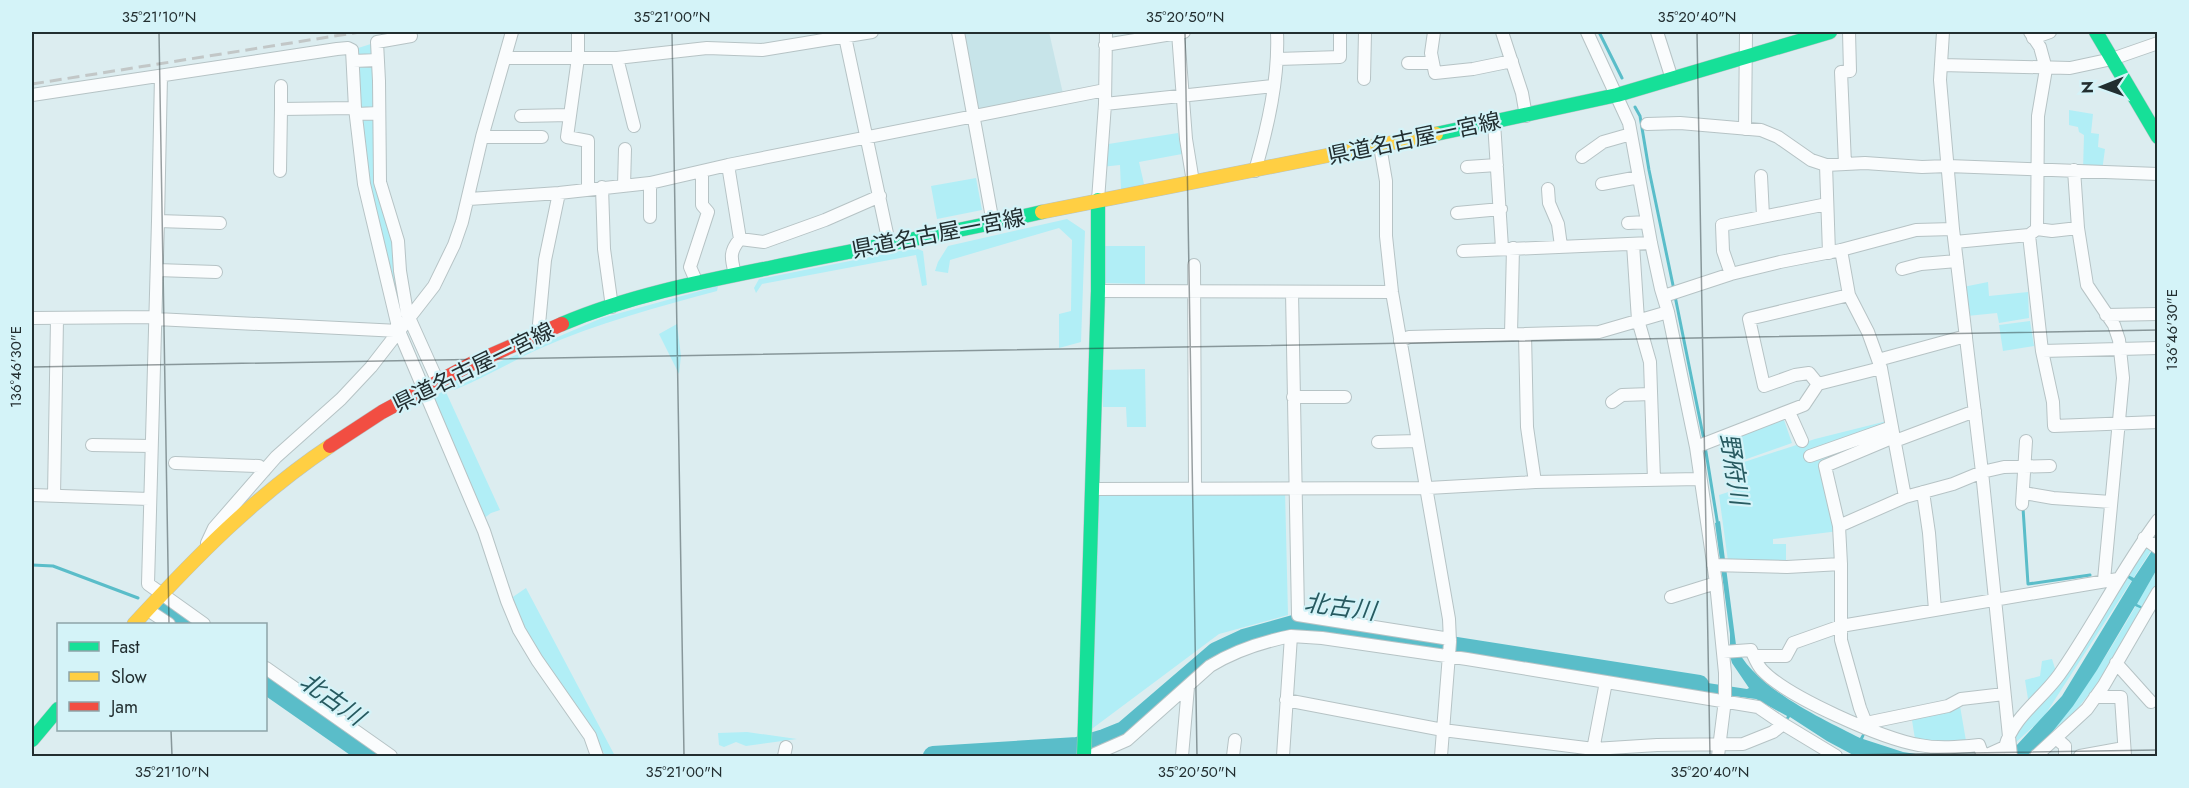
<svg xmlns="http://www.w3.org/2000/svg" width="2189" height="788" font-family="Jost,'Noto Sans JP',sans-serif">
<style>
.built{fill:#c7e4e9}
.green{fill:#b1eef6}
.water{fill:#5abdc9}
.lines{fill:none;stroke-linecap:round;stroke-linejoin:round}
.stream{stroke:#5abdc9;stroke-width:3}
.river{stroke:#5abdc9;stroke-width:20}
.street-casing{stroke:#b6c3c5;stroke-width:14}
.fast-casing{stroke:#b6c3c5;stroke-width:15}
.slow-casing{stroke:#b6c3c5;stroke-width:15}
.jam-casing{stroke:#b6c3c5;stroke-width:15}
.street{stroke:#fafcfd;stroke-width:12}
.fast{stroke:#16e098;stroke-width:14}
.slow{stroke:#ffcf43;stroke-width:14}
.jam{stroke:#f24e42;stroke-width:14}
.rail{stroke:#c2c7c7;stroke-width:3;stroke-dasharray:12 6;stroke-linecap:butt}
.ticks{fill:none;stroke:#222e30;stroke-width:1.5;stroke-opacity:0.45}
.labels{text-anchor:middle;stroke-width:4.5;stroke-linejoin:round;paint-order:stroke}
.street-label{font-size:22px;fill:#222e30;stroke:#d4f3f8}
.water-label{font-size:24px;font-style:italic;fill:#275a60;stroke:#d4f3f8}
.neatline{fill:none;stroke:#222e30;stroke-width:2}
.ticks-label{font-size:15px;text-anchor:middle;fill:#222e30}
</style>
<rect width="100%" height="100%" fill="#dcedf0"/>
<path class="built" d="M958 32H1049L1064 98 973 116Z"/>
<path class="green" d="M377 42 380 182 407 313 399 331 364 184 352 50Z
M2069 110 2093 114 2091 133 2099 134 2098 147 2105 149 2102 171 2083 170 2084 135 2079 132 2078 127 2069 125Z
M1178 133 1182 154 1139 162 1144 184 1121 190 1120 165 1101 167 1102 145Z
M976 178 982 210 937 219 931 186Z
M1067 219 1085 231 1081 342 1059 348V314L1071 311 1072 240 1059 228 950 260 948 273 935 271 938 262 948 246Z
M1105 246H1145V284L1104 283Z
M915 248 923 251 927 285 922 286 916 255 762 284 756 293 754 288 759 279Z
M1988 282 1989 296 2028 292 2029 318 1999 323 1997 313 1967 316 1963 287Z
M718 286 717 291C657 307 598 323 541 348 512 361 484 378 454 390L450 383 602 318Z
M2030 321 2034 346 2003 351 1999 325Z
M677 324 681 356 679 374 659 334Z
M1145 369 1146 427H1127L1126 407H1103L1102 370Z
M445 390 500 510 491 513 483 519 428 400Z
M1784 420 1792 443 1738 462 1732 435Z
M1891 420 1894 437 1825 466 1839 531 1773 539V544H1786V561H1728L1719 495 1741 488 1738 464 1815 439Z
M1093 489 1285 490 1288 615 1219 634 1085 734Z
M2147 545 2152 549 2043 718 2014 744 2009 733 2038 698 2028 699 2025 680 2040 676 2042 661 2052 659 2057 675Z
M2157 569V585L2094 688 2052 740 2030 756H2026C2037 749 2046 738 2055 727 2095 679 2126 623 2157 569Z
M526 588 615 756H606L537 660 507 601Z
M1960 706 1966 741 1944 745 1915 739 1911 714Z
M747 732 797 739 746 746 736 742 724 747 719 745 718 733Z"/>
<path class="water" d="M1720 521 1736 645C1749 685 1824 720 1860 738L1864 731 1866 732 1863 739 1903 752 1929 756H1855L1827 741 1790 717 1787 721 1785 720 1787 716 1756 699 1673 688 1675 678 1747 689 1749 688 1732 663 1730 656V634L1715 523Z
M2157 543V569L2137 604 2143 607 2142 609 2135 606 2097 670 2073 706 2049 736 2034 751 2025 756H2001L2016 746 2062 696 2132 581 2125 576 2126 574 2134 578Z"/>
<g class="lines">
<path class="stream" d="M1599 32 1622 78
M1635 107 1640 116 1649 170 1674 290
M1675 296 1704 440
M1705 446 1718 526
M2023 508 2028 584 2090 575
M32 565 53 566 138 598"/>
<path class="river" d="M162 611 185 624
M266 684 369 756
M933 756 1077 747 1104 739 1124 731 1216 652 1244 639 1294 625 1322 626 1699 685"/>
<g class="street-casing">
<path id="street" d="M844 32 889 243
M958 32 993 223
M1434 32 1431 53 1435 73 1473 69 1512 61
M1502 32 1522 93 1526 116
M1587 32 1629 123 1651 243 1661 289 1668 312 1696 447 1716 583 1725 673V700L1718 756
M1657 32 1672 79
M1943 32 1940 80 1953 229 1982 472 2011 756
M1178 33 1186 139 1193 182
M411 36 377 42 379 81 380 182 398 241 400 271 407 313 438 382
M2033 38 2050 32
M1105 45 1184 32
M505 58H578V32
M617 58 634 126
M1278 59 1340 57V32
M353 61 378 60
M1408 63H1433
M1941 65 2070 68 2112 59 2158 43
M1364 79 1365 32
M281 86V109
M32 95 337 49 348 48 352 50 355 108 364 184 399 331 484 531 507 601 519 630 537 660 590 736 597 756
M1105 104 1273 86
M356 114 379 113
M521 116 570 115
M1494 122 1502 248
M1647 124 1680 123 1761 130 1778 137 1811 160 1826 165 1865 163 1922 167 1948 166 2158 174
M1745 129 1746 32
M482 137H542
M1380 146 1386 181V236L1392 292 1449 619 1450 642 1441 756
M1582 157 1603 142 1631 134
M1845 164 1841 72 1850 71 1849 32
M728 165 740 239C729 252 731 258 735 274
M1826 165 1829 253
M1467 167 1497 165
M2074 170 2078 228 2087 285 2114 325 2119 340 2123 378 2104 580
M280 171 281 109 355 108
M1255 171C1268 126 1279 78 1277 32
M1761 176 1763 216
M1602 184 1639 177
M624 186 625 149
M602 187 604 249 612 307
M588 189V141L567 137 578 58H617L707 48 762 50 872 32
M1548 189 1549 203 1558 224 1561 246
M469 199 559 193 650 183 728 165 1105 90
M1098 200 1105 104 1106 32
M1457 213 1501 209
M650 217V183
M158 221 161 76
M1628 223 1647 222
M2037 229 2052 231 2078 228
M2029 235 2042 351 2053 402 2054 426 2158 422
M740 239 764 242 825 220 880 196
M1955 242 2029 235 2037 229 2038 116 2046 69 2040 47 2030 32
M1633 244 1638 320 1650 362 1654 480
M1841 250 1849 295 1868 332 1881 368 1905 497
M1463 251 1651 243
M1194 265 1195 489
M1902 269 1921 264 1957 261
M157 270 216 272
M1731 274 1723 251 1722 225 1827 204
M697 283 690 267 708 212 702 205V172
M1098 291 1392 292
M1292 292 1298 615 1450 639
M1664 296 1731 274 1780 262 1841 250 1916 230 1953 229
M2106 315 2158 314
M32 318 156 317
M156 319 399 331
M1511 334 1513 248
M1525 334 1527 427 1535 482
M538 335 545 260 559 193
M1400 341 1409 337 1599 332 1668 312
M2042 351 2158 348
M1878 360 1966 336
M1818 384 1809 373 1795 375 1764 386 1749 319 1849 295
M1293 397H1345
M1612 402 1622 395 1651 394
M1789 412 1802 441
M1895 441 1975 411
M1378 442 1418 441
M92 445 151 446
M1696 447 1804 405 1818 384 1881 368
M1810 456 1892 427
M175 463 259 466 264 471
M1093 489 1428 488 1535 482 1700 479
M1923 492 1929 533 1935 610
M2024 493 2053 498 2111 502
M32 495 149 499
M54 496 57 319
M2022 504 2026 441
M1839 526 1825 466 1894 437
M2144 538 2158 548
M207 543 214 528 276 457 341 399 371 367 434 286 454 245 462 222 482 137 512 32
M1713 565 1787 567 1841 564
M1671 597 1716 583
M148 610 169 624
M204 624 148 584 158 221 220 223
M1723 652 1751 650C1754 656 1757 665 1762 670 1787 697 1883 739 1919 745 1939 749 1959 747 1979 745L1983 756
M1754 656H1786L1793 643 1841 626 2118 579
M2116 663 2151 702
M266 668 391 756
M2095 697H2121L2125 756
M1286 700 1443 730 1594 749 1657 745 1743 744 1773 732 1783 724
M1866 723 1948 706 1961 699 2004 694
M1865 728 1866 723 1860 708 1841 640V564L1839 526 1905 497 1953 484 1982 472 2004 467 2050 466
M2057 739 2065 746V756
M1095 754 1127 740 1210 666C1236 650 1261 642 1291 636
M1592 755 1606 682
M784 756 786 747
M1182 756 1188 687
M1233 756 1235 740
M1283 756 1291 636 1322 638 1467 659 1758 707 1783 724 1836 756
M1985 756 2005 747C2013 717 2041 700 2059 675 2094 625 2121 570 2158 520
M2036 756 2087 709 2104 685 2158 592
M2080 756 2124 748"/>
</g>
<g class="fast-casing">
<path id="fast" d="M2096 32 2158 137
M1436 134 1617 95 1830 32
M562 324C628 296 699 282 769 268 860 249 951 233 1042 212
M32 740 58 709
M1084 756 1098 291V200"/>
</g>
<g class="slow-casing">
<path id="slow" d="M1042 212 1436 134
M134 624C195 558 254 497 330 446"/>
</g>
<g class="jam-casing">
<path id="jam" d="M330 446 382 412 473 363 562 324"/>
</g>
<use href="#street" class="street"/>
<use href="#fast" class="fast"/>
<use href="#slow" class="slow"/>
<use href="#jam" class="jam"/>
<path class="rail" d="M32 84 360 32"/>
</g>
<path class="ticks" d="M159 32 169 624M672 32 684 756M1185 32 1197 756M1697 32 1710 756M32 367 2158 330M171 730 172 756M1771 756 2158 750"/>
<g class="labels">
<g class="street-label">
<text transform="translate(1414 138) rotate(-12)" y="8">県道名古屋一宮線</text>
<text transform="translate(938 233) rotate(-11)" y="8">県道名古屋一宮線</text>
<text transform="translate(473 367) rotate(-26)" y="8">県道名古屋一宮線</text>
</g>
<g class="water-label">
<text transform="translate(1734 469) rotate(81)" y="8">野府川</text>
<text transform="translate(1340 607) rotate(7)" y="8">北古川</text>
<text transform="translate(332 699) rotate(35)" y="8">北古川</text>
</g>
</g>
<rect width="2189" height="788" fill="none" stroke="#d4f3f8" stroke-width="66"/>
<rect x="57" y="623" width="210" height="108" fill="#d4f3f8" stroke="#8da4a8" stroke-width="1.5"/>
<rect x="69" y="642" width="30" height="9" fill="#16e098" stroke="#8da4a8" stroke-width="1.5"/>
<text x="111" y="653" font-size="18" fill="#222e30">Fast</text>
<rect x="69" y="672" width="30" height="9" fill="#ffcf43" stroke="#8da4a8" stroke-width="1.5"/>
<text x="111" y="683" font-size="18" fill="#222e30">Slow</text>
<rect x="69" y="702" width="30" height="9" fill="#f24e42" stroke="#8da4a8" stroke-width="1.5"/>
<text x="111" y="713" font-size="18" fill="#222e30">Jam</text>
<g transform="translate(2102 87) rotate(269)" stroke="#d4f3f8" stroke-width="4.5" paint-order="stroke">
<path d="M0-4.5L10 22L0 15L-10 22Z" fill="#222e30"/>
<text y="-9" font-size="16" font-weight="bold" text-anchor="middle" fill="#222e30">N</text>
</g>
<rect x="33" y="33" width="2123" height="722" class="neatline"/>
<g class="ticks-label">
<text x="159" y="22">35°21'10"N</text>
<text x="672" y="22">35°21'00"N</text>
<text x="1185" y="22">35°20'50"N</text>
<text x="1697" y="22">35°20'40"N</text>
<text transform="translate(2172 330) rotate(-90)" y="5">136°46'30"E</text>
<text transform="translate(16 367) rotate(-90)" y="5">136°46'30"E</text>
<text x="172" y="777">35°21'10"N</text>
<text x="684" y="777">35°21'00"N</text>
<text x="1197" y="777">35°20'50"N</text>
<text x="1710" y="777">35°20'40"N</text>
</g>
</svg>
